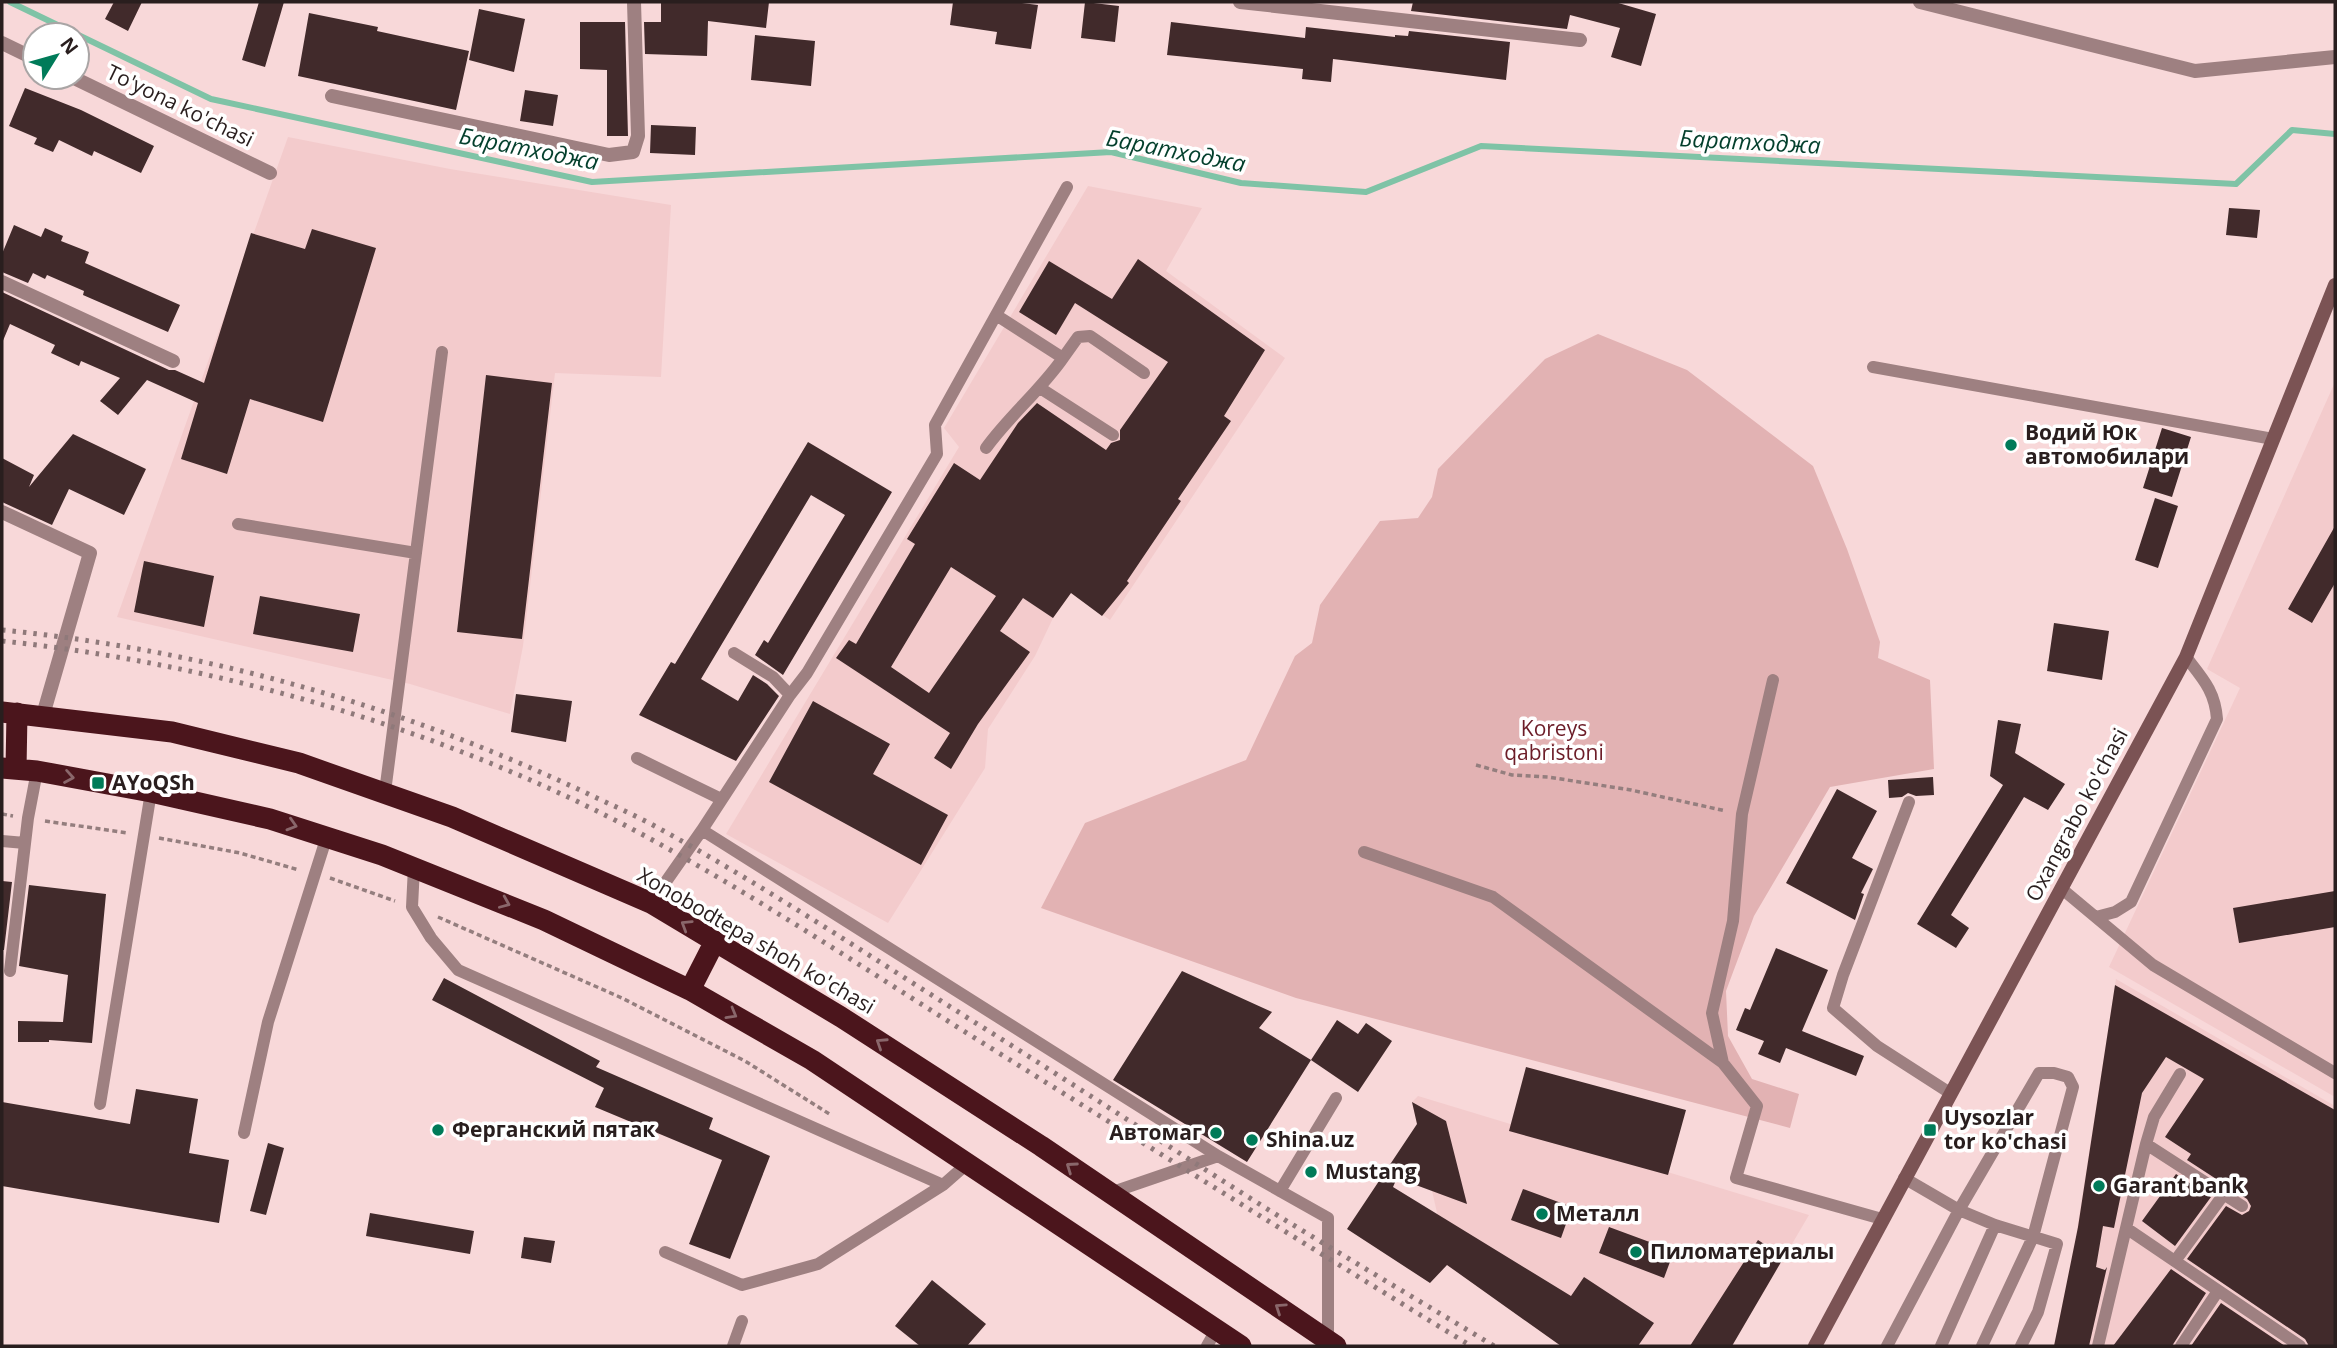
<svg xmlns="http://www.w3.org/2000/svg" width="2337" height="1348" font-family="'Open Sans',sans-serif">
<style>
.built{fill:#f3cbcc}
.green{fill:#e2b2b3}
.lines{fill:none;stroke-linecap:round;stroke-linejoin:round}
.stream{stroke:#7fc3a6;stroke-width:6}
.building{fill:#412a2b;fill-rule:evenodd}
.path{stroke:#947e7e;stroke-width:3.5;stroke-dasharray:5 3.5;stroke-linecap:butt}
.lane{stroke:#9e8081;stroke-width:12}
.street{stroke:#9e8081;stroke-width:14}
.secondary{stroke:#7b5354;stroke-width:14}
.highway{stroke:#4b151c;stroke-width:21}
.rail{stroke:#8f797a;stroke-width:5;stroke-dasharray:3.5 7;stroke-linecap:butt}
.oneway{stroke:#8a676b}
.poi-dot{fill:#007b59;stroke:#fff;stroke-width:2.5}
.labels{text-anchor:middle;stroke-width:7;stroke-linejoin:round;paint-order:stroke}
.street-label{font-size:21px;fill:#291e1e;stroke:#fff}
.poi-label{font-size:21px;font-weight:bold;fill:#291e1e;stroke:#fff;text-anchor:start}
.park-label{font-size:21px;fill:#6c1d28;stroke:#fff}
.water-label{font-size:23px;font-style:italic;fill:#033f2c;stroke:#fff}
</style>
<rect width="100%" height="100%" fill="#f8d8d9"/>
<path class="built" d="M288 137 450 169 671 205 661 377 555 373 523 646 510 714 410 684 117 617Z
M1088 186 1202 208 1166 271 1285 358 1110 620 1071 593 1053 618 1035 656 988 729 985 768 888 923 726 834 959 447 944 428Z
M2335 382V1097L2109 967 2240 688 2207 669Z
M2116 979 2335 1106V1346H2054L2076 1236Z
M1418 1096 1809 1215 1732 1346H1561L1449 1266 1412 1102Z"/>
<path class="green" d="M1598 334 1687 370 1813 466 1847 549 1880 642 1878 658 1930 680 1934 769 1830 787 1754 916 1726 991 1728 1036 1752 1079 1799 1094 1790 1128 1296 998 1041 908 1085 823 1246 760 1295 656 1312 643 1320 605 1380 521 1418 518 1432 497 1438 469 1545 359Z"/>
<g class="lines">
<path class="stream" d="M10 2 211 99 592 182 1111 152 1241 183 1366 192 1481 146 2236 184 2292 130 2335 134"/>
</g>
<path class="building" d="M114 2H142L128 31 105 19Z
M259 2H284L265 67 242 60Z
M661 2H769L766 28 708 21 707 56 645 54 644 22H661Z
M953 2H1013L1038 5 1031 49 995 44 997 32 950 25Z
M1085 2 1119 6 1115 42 1081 38Z
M1413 2H1615L1656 14 1641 66 1611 57 1620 28 1570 15 1567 29 1411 11Z
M479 9 525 19 514 72 469 60Z
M309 13 378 27 377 31 469 51 456 110 298 76Z
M580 22H625L628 136H607V70L580 69Z
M1171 22 1305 38 1306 27 1395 37V35L1408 36 1409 31 1510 42 1506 80 1333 59 1331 82 1302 79 1303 69 1167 55Z
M755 35 815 41 811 86 751 80Z
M25 88 81 110 154 146 141 173 94 151 92 156 59 140 53 152 34 144 37 138 9 126Z
M525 90 558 95 553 126 520 121Z
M651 125 696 127 695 155 650 153Z
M2229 208 2260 210 2257 238 2226 235Z
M14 225 41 237 45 228 63 236 61 241 89 252 85 263 180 305 168 332 83 295 84 291 47 275 45 279 33 273 28 283 2 272V254Z
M312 229 376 248 323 422 250 399 227 474 181 459 198 403 147 380 118 415 100 401 120 378 81 361 79 366 51 353 55 345 10 324 2 343V292L169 370H175L204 383 251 233 305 249Z
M1138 259 1265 350 1224 416 1231 421 1178 499 1181 501 1127 581 1129 583 1102 616 1071 593 1053 618 1023 598 1000 631 1030 652 978 724 951 769 934 758 950 733 836 658 849 640 856 644 915 544 907 539 954 463 980 480 1018 423 1037 403 1106 450 1111 443 1120 440V430L1168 362 1075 303 1056 335 1019 312 1049 261 1112 299ZM951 567 996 596 929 693 891 667Z
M486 375 552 383 522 639 457 632Z
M2162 428 2191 437 2172 497 2143 488Z
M73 434 146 469 124 515 69 489 52 525 2 502V458L34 475 29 487Z
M808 442 892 492 783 675 755 655 764 640 768 643 845 515 811 495 701 679 738 701 753 675 767 684 779 696 736 761 639 715 671 662 675 664Z
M2155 498 2178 506 2158 568 2135 560Z
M2335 526V583L2312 623 2288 609Z
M144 561 214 576 204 627 134 612Z
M260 596 360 614 353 652 253 634Z
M2054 623 2109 631 2102 680 2047 671Z
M516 694 572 701 566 742 511 732Z
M813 701 890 744 873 774 948 815 921 865 769 782Z
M1998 720 2021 724 2015 753 2065 784 2048 810 2024 797 1951 915 1969 928 1956 948 1917 924 2003 785 1990 776Z
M1933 777 1934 795 1916 796 1908 793 1902 797 1889 798 1888 780Z
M1837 789 1877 811 1852 858 1873 869 1861 893 1864 894 1855 920 1786 883Z
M2 881 12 882 4 950H2Z
M29 885 106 894 92 1043 49 1040V1042H18V1021L63 1022 68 975 19 966Z
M2335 891V927L2239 943 2233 908Z
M1776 948 1828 970 1802 1031 1864 1056 1856 1076 1786 1048 1780 1063 1758 1054 1764 1041 1736 1030 1745 1008 1750 1010Z
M1182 971 1272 1012 1259 1028 1311 1060 1247 1162 1113 1080Z
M444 978 600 1061 596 1067 713 1118 709 1129 770 1156 730 1259 689 1244 722 1160 595 1107 604 1088 432 1000Z
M2115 985 2335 1110V1346H2309L2305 1339 2187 1259 2226 1206 2242 1215 2249 1211 2251 1206 2247 1199 2187 1160 2191 1154 2165 1137 2204 1079 2166 1057 2142 1093 2114 1228 2103 1226 2096 1267 2105 1270 2107 1267 2089 1346H2054L2078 1227Z
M1337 1020 1358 1034 1366 1023 1392 1041 1358 1092 1311 1060Z
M1526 1067 1686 1110 1668 1175 1509 1131Z
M136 1089 198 1099 189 1153 229 1160 219 1223 2 1186V1102L130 1124Z
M1412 1102 1446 1121 1467 1204 1397 1178 1393 1187 1571 1296 1584 1277 1654 1323 1638 1346H1561L1447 1265 1430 1283 1347 1229 1417 1124Z
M268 1143 284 1148 266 1215 250 1211Z
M2176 1174 2211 1197 2175 1246 2142 1221Z
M1523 1189 1572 1207 1561 1238 1511 1220Z
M370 1213 474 1231 470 1254 366 1236Z
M1609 1227 1674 1251 1664 1278 1599 1253Z
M524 1237 555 1241 551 1263 521 1258Z
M1758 1240 1784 1257 1732 1346H1690Z
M2171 1269 2206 1293 2172 1346H2113Z
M932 1280 986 1324 967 1346H920L895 1326Z
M2221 1303 2285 1346H2191Z"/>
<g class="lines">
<path class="path" d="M1476 765 1512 775 1548 777 1631 790 1726 811
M2 814 13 816
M45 821 128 833
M159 838 240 853 299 870
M330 878 395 901
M438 917 622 998 745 1061 831 1115"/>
<path class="lane" d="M1063 358 1078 337 1090 336 1144 373
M1873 367 2273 439
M1040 388 1113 435
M986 448C1009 416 1040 391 1063 358L996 315
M238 524 416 553
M734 653 773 677 790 695 702 830 1218 1156
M790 695 807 673 937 454 935 425 1067 187
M637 758 721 799
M385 792 442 352
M1909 802 1843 975 1833 1008 1877 1046 1950 1093
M2 841 25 843
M1364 852 1493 897 1723 1063 1757 1106 1736 1178 1882 1219
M414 867 412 907 431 938 458 970 943 1185
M2062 889 2153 965 2335 1073
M651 903 702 830
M2096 917 2115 912 2131 902 2217 719C2215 691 2203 679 2186 657
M10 971 28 818 37 771
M1723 1063 1712 1013 1733 921 1742 814 1773 680
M100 1104 151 792
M244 1133 268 1022 327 836
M2146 1144 2242 1206
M1904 1178 1959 1210 1995 1225 2057 1244 2038 1312 2021 1346
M1280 1191 1336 1098
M1110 1193 1218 1156 1328 1218V1341
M2126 1228 2300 1346
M665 1252 742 1285 818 1264 943 1185 968 1163
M2175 1261 2224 1194
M733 1346 742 1321
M1207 1346 1216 1330
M1887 1346 1959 1210 2039 1073H2054L2068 1077 2073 1087 2033 1237 1982 1346
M1941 1346 1995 1225
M2098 1346 2146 1144 2154 1117 2180 1074
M2181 1346 2218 1291"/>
<path class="street" d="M1240 2 1580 40
M1920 2 2195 71 2335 57
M2 43 35 59
M72 77 270 173
M332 96 609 155 633 152 638 136 634 2
M2 282 173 361
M2 512 90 553 43 715"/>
<path class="secondary" d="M1815 1346 2186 657 2335 285"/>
<path class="highway" d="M2 712 172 732 299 763 452 817 651 903 841 1017 1041 1146 1336 1346
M2 768 37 771 151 792 270 819 382 855 544 920 690 990 812 1060 1241 1346
M16 769 17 713
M690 990 714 943"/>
<path class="rail" d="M2 630C203 650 399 705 582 791 605 802 628 812 651 824 769 888 881 964 995 1035 1085 1092 1174 1150 1264 1207 1340 1254 1418 1300 1494 1346
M2 641C221 664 454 732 647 837 764 901 874 975 986 1045 1148 1146 1309 1247 1471 1346"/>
</g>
<defs><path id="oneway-chevron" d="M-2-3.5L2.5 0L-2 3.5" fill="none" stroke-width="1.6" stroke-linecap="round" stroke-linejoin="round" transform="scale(1.75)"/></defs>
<g class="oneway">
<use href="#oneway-chevron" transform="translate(69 777) rotate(10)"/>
<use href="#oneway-chevron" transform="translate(292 825) rotate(17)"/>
<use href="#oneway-chevron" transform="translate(505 903) rotate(23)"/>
<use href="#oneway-chevron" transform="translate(686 925) rotate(-148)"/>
<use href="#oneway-chevron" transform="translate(732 1014) rotate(30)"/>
<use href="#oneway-chevron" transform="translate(881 1043) rotate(-147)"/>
<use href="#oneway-chevron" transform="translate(1071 1167) rotate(-145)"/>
<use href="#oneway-chevron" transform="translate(1280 1308) rotate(-146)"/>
</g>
<g class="poi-dot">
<circle cx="2011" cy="445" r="7"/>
<rect x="91" y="776" width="14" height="14" rx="3.5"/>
<circle cx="438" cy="1130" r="7"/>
<rect x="1923" y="1123" width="14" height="14" rx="3.5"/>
<circle cx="1216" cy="1133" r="7"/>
<circle cx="1252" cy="1140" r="7"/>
<circle cx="1311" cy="1172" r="7"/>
<circle cx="2099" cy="1186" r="7"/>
<circle cx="1542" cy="1214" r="7"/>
<circle cx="1636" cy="1252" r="7"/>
</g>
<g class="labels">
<g class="street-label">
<text transform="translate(180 106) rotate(26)" y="7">To'yona ko'chasi</text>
<text transform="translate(2077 815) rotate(-62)" y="7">Oxangrabo ko'chasi</text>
<text transform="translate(756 941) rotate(30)" y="7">Xonobodtepa shoh ko'chasi</text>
</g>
<g class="poi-label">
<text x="2025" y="440">Водий Юк<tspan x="2025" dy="24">автомобилари</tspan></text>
<text x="112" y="790">AYoQSh</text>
<text x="1944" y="1125">Uysozlar<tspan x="1944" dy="24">tor ko'chasi</tspan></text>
<text x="452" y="1137">Ферганский пятак</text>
<text x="1202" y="1140" text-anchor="end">Автомаг</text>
<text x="1266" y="1147">Shina.uz</text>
<text x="1325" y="1179">Mustang</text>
<text x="2113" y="1193">Garant bank</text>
<text x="1556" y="1221">Металл</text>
<text x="1650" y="1259">Пиломатериалы</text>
</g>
<g class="park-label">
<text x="1554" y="736">Koreys<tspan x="1554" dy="24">qabristoni</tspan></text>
</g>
<g class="water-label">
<text transform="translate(1750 142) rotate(3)" y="8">Баратходжа</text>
<text transform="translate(529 149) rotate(11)" y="8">Баратходжа</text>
<text transform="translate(1176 151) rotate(11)" y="8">Баратходжа</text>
</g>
</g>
<rect width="2337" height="1348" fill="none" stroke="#291e1e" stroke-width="7"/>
<g transform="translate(56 56) rotate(53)"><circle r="33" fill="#ffffff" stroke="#a9a5a5" stroke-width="2"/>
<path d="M0-5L12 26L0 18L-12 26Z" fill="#007b59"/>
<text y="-10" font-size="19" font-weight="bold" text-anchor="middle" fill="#291e1e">N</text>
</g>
</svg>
